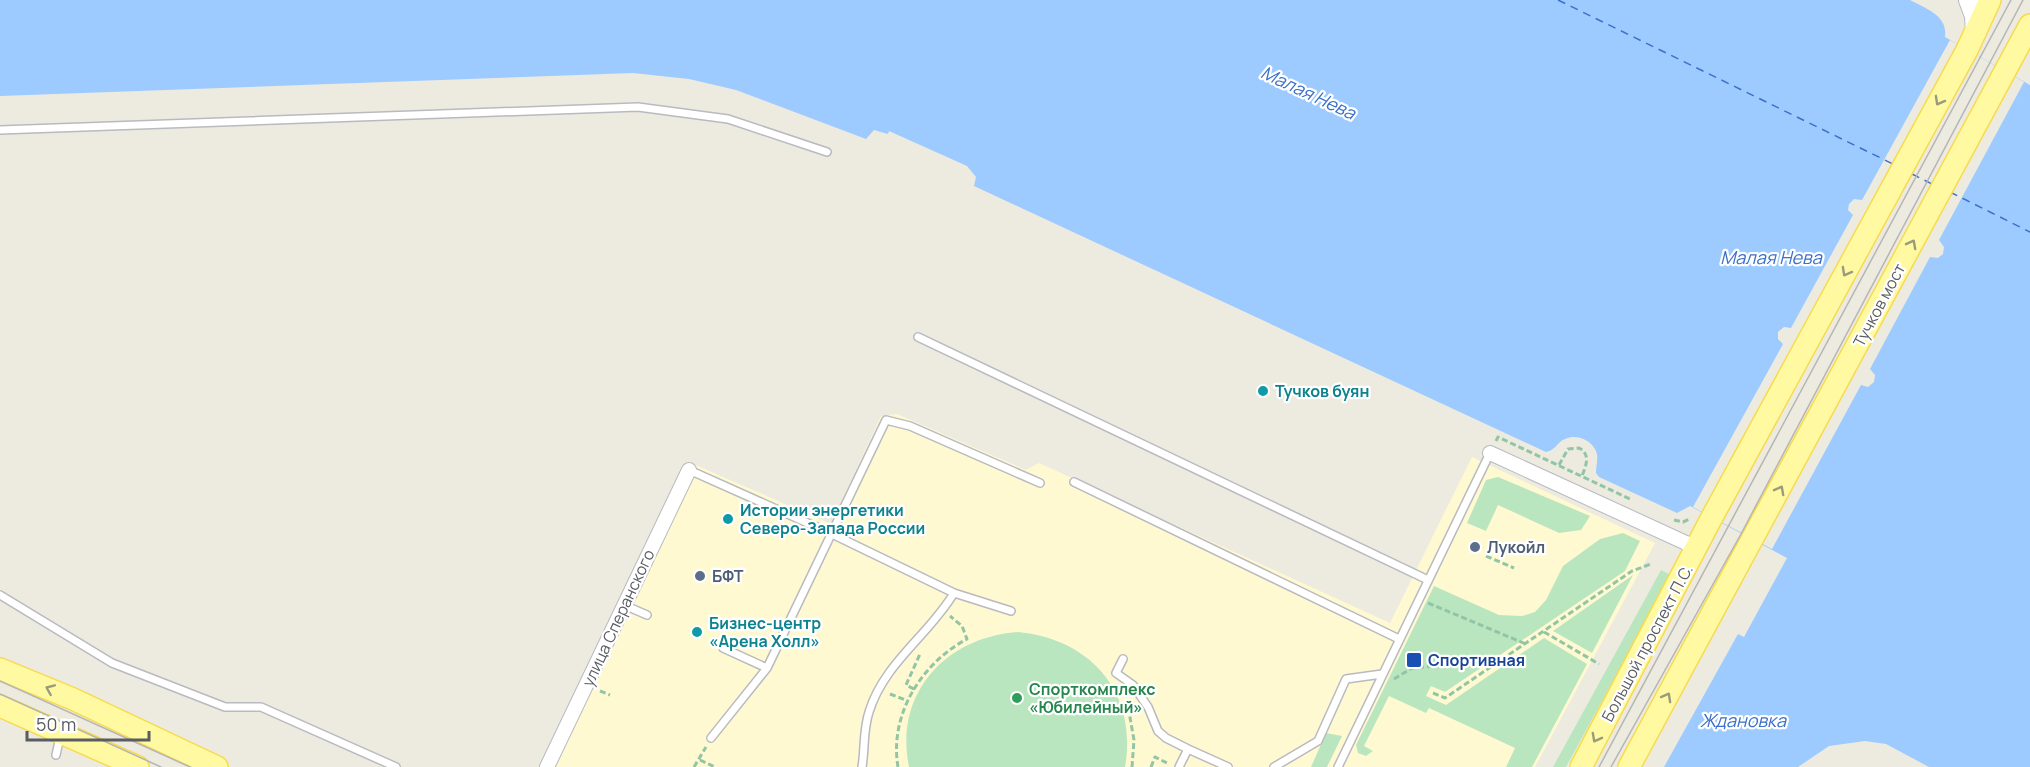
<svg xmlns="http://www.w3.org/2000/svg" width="2030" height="767" font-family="Manrope,sans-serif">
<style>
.commercial{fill:#fff9d2}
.green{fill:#bae6bf}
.water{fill:#9dcaff}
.pier{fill:#edebe0}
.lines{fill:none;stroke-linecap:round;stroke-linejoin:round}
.ferry{stroke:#3b71c8;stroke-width:1.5;stroke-dasharray:8 6;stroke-linecap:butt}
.service-casing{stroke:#b8bac0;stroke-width:10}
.minor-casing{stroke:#b8bac0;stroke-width:16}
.secondary-casing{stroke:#b9bbc3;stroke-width:22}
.primary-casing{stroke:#f8da4d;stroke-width:24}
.path{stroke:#92c5a5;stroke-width:3;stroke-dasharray:6 3;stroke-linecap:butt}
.service{stroke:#fff;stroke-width:7}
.minor{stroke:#fff;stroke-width:14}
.secondary{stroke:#fff;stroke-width:20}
.primary{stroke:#fffaa2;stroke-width:21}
.tram{stroke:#b4b5b5;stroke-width:1.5}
.oneway{stroke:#9b9b7c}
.culture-dot{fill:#0f9aa8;stroke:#fff;stroke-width:2}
.service-dot{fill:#5c6f8a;stroke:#fff;stroke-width:2}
.transit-dot{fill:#1a4fb4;stroke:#fff;stroke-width:2}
.leisure-dot{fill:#2e9e5b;stroke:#fff;stroke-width:2}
.labels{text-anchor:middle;stroke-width:4.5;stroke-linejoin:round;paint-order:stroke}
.street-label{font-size:16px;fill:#595c62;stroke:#fff}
.culture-label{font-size:16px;font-weight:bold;fill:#0d838f;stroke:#fff;text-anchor:start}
.service-label{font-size:16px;font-weight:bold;fill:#4e5e75;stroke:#fff;text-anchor:start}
.transit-label{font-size:16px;font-weight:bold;fill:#164399;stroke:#fff;text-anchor:start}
.leisure-label{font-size:16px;font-weight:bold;fill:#27864d;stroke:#fff;text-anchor:start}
.water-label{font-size:18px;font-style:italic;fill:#3b71c8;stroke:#fff}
</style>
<rect width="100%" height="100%" fill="#edebe0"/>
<path class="commercial" d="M897 414 1026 470 1039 463 1390 623 1472 457 1655 543 1535 767H556L693 464 831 524 881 416Z"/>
<path class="green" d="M1498 477 1590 516 1581 530 1559 533 1498 505 1486 531 1467 523 1486 480Z
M1623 533 1640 541 1625 571 1445 692 1431 686 1426 696 1446 705 1544 638 1587 664 1532 767H1506L1515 748 1429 708 1426 713 1389 696 1364 746 1373 751 1366 756 1358 753 1356 745 1434 586 1499 615 1522 616 1535 612 1546 600 1563 566 1600 539Z
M1661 570 1671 575 1566 767H1553Z
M1633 575 1592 653 1553 631Z
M1018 632C1091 639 1138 693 1125 767H909C894 693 946 637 1018 632Z
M1326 733 1342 736 1327 767H1311Z"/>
<path class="water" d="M0 0H1910C1926 9 1948 15 1945 37L2030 85V767H1929L1886 744 1865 741 1829 746 1798 767H1664L1738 634 1744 637 1787 558 1690 506 1677 513 1599 477 1596 473C1596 467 1598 460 1597 454 1594 441 1577 433 1565 439 1557 442 1556 450 1546 452L974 186 976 177 967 166 889 131 888 134 874 130 866 139 736 90 689 79 633 73 0 96Z"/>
<path class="pier" d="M1950 40 2024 82 1939 240 1944 247 1943 254 1938 258 1930 257 1870 369 1875 375 1874 382 1868 387 1861 385 1772 549 1693 507 1783 344 1778 339V332L1784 327 1791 328 1853 215 1848 210 1849 204 1854 199 1862 200Z"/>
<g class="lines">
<path class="ferry" d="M1558 0 1895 165
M1912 174 1932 184
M1950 192 2030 232"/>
<g class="service-casing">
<path id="service" d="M0 130 638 107 728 119 827 152
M918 337 1428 580
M689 470 830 533 954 593 1011 611
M1074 482 1399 639
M0 595 112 663 225 707H261L396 767
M624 605 647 615
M723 648 767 668
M1123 659 1116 673 1133 685 1148 707 1158 731 1166 738 1188 749
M711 738 767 668 886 420 910 426 1040 483
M56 755 60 737
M862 767C865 749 863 730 869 712 884 663 929 635 954 593
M1179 767 1188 749 1228 767
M1274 767 1318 741 1346 679 1382 674
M1338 767 1490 453"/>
</g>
<g class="minor-casing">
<path id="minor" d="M1490 453 1697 548
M547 767 689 470"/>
</g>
<g class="secondary-casing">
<path id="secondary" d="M1969 0 1975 16 1976 32"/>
</g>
<g class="primary-casing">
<path id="primary" d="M0 669 73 699 217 767
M0 706 138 767
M1581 767 1711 519 1967 50 1990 0
M1629 767 2030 25"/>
</g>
<path class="path" d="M1496 441 1498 437 1630 499
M1559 465 1568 449 1579 448C1591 454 1586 466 1582 476
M1674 520 1683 522 1690 519
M1486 556 1514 568
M1428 603 1526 644
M1544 632 1599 664
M1394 679 1412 668 1498 661
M914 689 906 685 920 654
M600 691 610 695
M1433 693 1445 698 1632 571 1651 564
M890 694 908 701
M700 760 715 767
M694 767 706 747
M898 767C889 714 922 663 967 639L962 626 950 616
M1132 767 1134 740 1129 712 1137 710
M1151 767 1155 757 1169 764"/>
<use href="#service" class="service"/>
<use href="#minor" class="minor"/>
<use href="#secondary" class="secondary"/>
<use href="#primary" class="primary"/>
<path class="tram" d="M0 681 190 767
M0 694 161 767
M1599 767 2011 0
M1611 767 1741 534 2023 0"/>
</g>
<defs><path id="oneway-chevron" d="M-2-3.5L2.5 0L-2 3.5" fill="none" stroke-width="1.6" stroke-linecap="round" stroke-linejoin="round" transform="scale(1.5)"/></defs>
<g class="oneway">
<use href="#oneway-chevron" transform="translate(1939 101) rotate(119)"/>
<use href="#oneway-chevron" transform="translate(1912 244) rotate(-62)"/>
<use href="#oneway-chevron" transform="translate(1846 272) rotate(119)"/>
<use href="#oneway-chevron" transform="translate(1780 490) rotate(-62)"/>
<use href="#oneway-chevron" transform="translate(50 689) rotate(-157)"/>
<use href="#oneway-chevron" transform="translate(1667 697) rotate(-61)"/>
<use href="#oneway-chevron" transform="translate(1596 738) rotate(118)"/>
</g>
<g class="culture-dot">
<circle cx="1263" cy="391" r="6"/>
<circle cx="728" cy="519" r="6"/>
<circle cx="697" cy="632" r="6"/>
</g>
<g class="service-dot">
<circle cx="1475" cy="547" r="6"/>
<circle cx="700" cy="576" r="6"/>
</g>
<rect class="transit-dot" x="1406" y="652" width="16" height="16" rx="3"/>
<circle class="leisure-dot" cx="1017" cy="698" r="6"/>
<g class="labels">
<g class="street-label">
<text transform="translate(1879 305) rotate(-62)" y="6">Тучков мост</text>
<text transform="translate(618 618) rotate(-65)" y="6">улица Сперанского</text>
<text transform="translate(1647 643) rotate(-62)" y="6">Большой проспект П.С.</text>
</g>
<g class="culture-label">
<text x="1275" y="397">Тучков буян</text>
<text x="740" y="516">Истории энергетики<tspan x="740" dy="18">Северо-Запада России</tspan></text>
<text x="709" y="629">Бизнес-центр<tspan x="709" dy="18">«Арена Холл»</tspan></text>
</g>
<g class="service-label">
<text x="1487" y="553">Лукойл</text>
<text x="712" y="582">БФТ</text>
</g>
<g class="transit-label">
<text x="1428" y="666">Спортивная</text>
</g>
<g class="leisure-label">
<text x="1029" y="695">Спорткомплекс<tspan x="1029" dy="18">«Юбилейный»</tspan></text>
</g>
<g class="water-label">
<text transform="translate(1308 93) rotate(25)" y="6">Малая Нева</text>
<text x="1771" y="264">Малая Нева</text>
<text x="1743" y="727">Ждановка</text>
</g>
</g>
<path d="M27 731v9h122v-9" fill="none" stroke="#595c62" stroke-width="3"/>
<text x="36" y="731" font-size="18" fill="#595c62" stroke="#ffffff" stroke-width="4.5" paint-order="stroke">50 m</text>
</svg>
